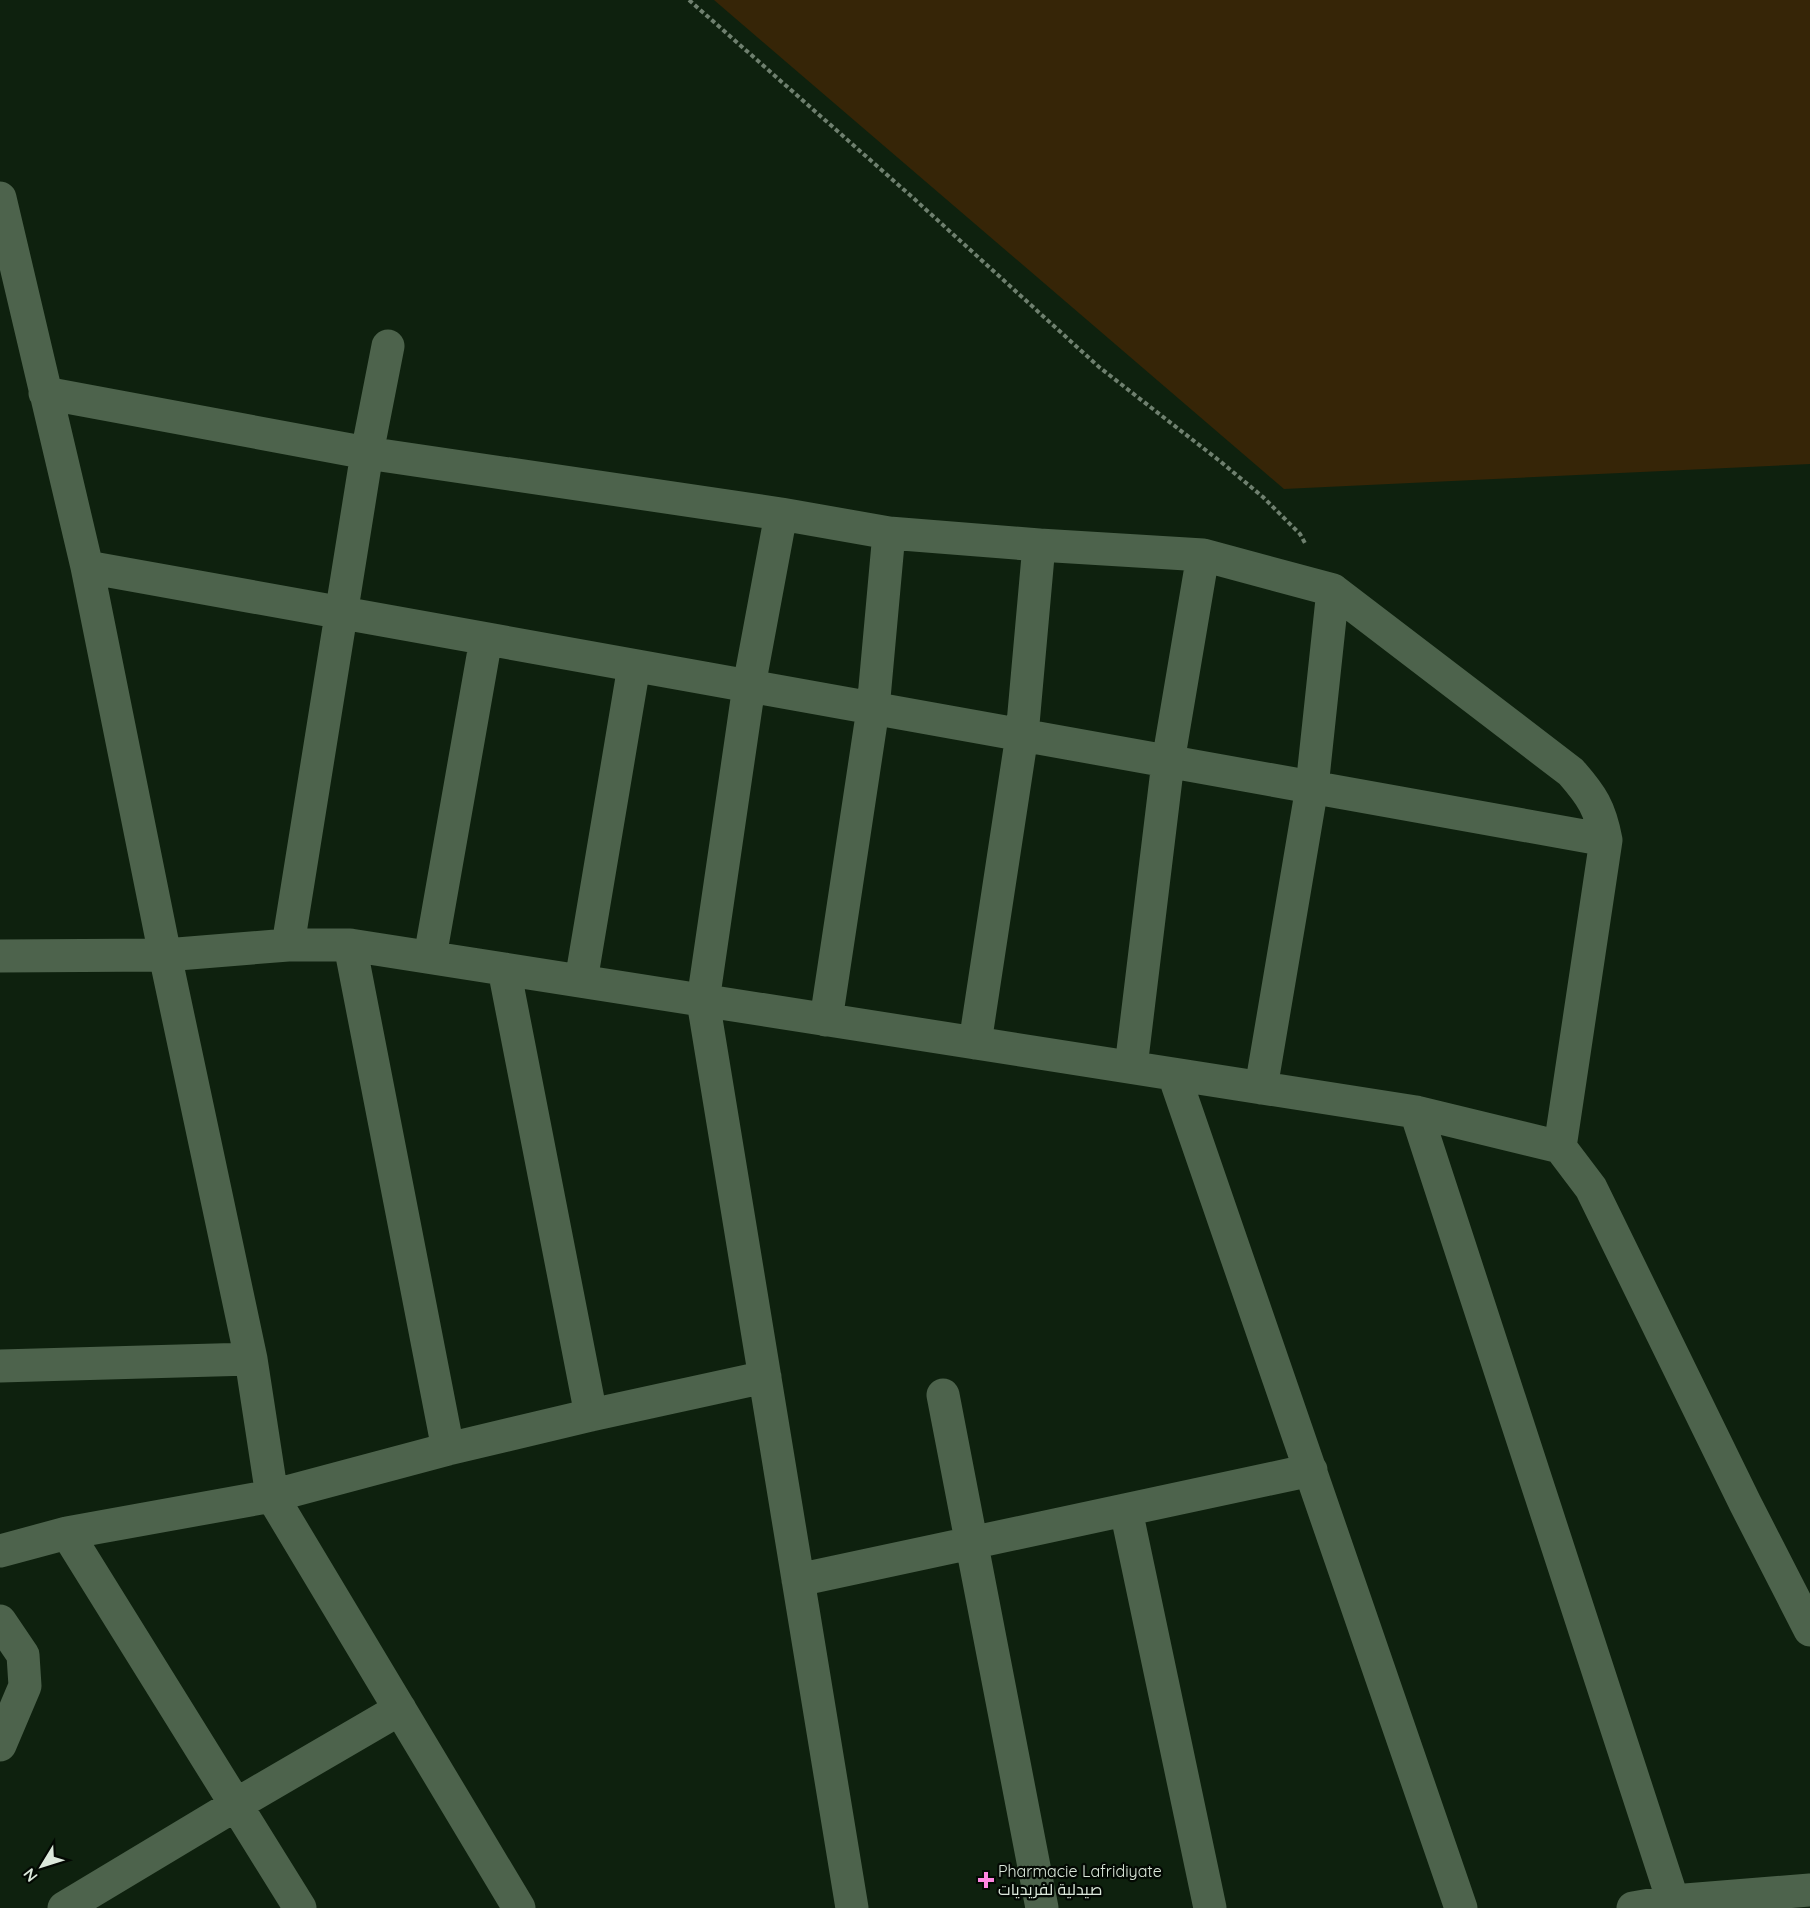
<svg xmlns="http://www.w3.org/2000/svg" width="1810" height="1908" font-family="Quicksand,Cairo,sans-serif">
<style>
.green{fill:#362507}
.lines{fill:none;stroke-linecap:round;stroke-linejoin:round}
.path{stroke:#6f806f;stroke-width:4;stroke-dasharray:4.5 3;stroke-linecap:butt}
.minor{stroke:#4d634c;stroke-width:33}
.poi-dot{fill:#fe86e1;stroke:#030903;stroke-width:2}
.labels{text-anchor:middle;stroke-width:4.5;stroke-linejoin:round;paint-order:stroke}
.poi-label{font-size:16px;fill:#dce9dc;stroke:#030903;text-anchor:start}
</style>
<rect width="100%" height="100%" fill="#0e210e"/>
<path class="green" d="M714 0H1810V464L1284 489Z"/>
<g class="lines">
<path class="path" d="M689 0 911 196 1099 367 1221 462 1263 497 1300 534 1306 545"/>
<path class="minor" d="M0 198 87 567 165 955 251 1359 272 1496 519 1908
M45 393 367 453 781 514 889 533 1039 545 1203 555 1333 590 1571 772C1592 796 1600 808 1606 840L1560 1147
M781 514 749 686 703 1001 852 1908
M87 567 1606 840
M288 945 367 453 388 346
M350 945 448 1449
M0 956 165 955 288 945H350L1416 1112 1560 1147 1591 1188 1745 1503 1810 1630
M430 957 486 639
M504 969 591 1415
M581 981 634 666
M826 1020 873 709 889 533
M975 1043 1022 735 1039 545
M1131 1067 1168 762 1203 555
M1174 1075 1461 1908
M1261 1088 1312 787 1333 590
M1416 1112 1673 1901
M0 1366 251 1359
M943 1395 1042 1908
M1126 1510 1210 1908
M67 1533 300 1908
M0 1551 67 1533 272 1496 448 1449 591 1415 765 1377
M798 1580 1311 1470
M0 1621 23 1655 25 1686 0 1745
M64 1908 237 1804 400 1709
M1633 1908 1673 1901 1810 1890"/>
</g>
<path class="poi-dot" d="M983 1871h6v6h6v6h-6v6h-6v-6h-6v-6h6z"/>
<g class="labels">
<g class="poi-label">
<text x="998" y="1877">Pharmacie Lafridiyate<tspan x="998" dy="18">صيدلية لفريديات</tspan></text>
</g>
</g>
<g transform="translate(42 1866) rotate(232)" stroke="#030903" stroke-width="4.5" paint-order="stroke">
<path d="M0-4.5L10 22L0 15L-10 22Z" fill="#dce9dc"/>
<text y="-9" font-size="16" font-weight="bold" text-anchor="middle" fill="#dce9dc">N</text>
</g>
</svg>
